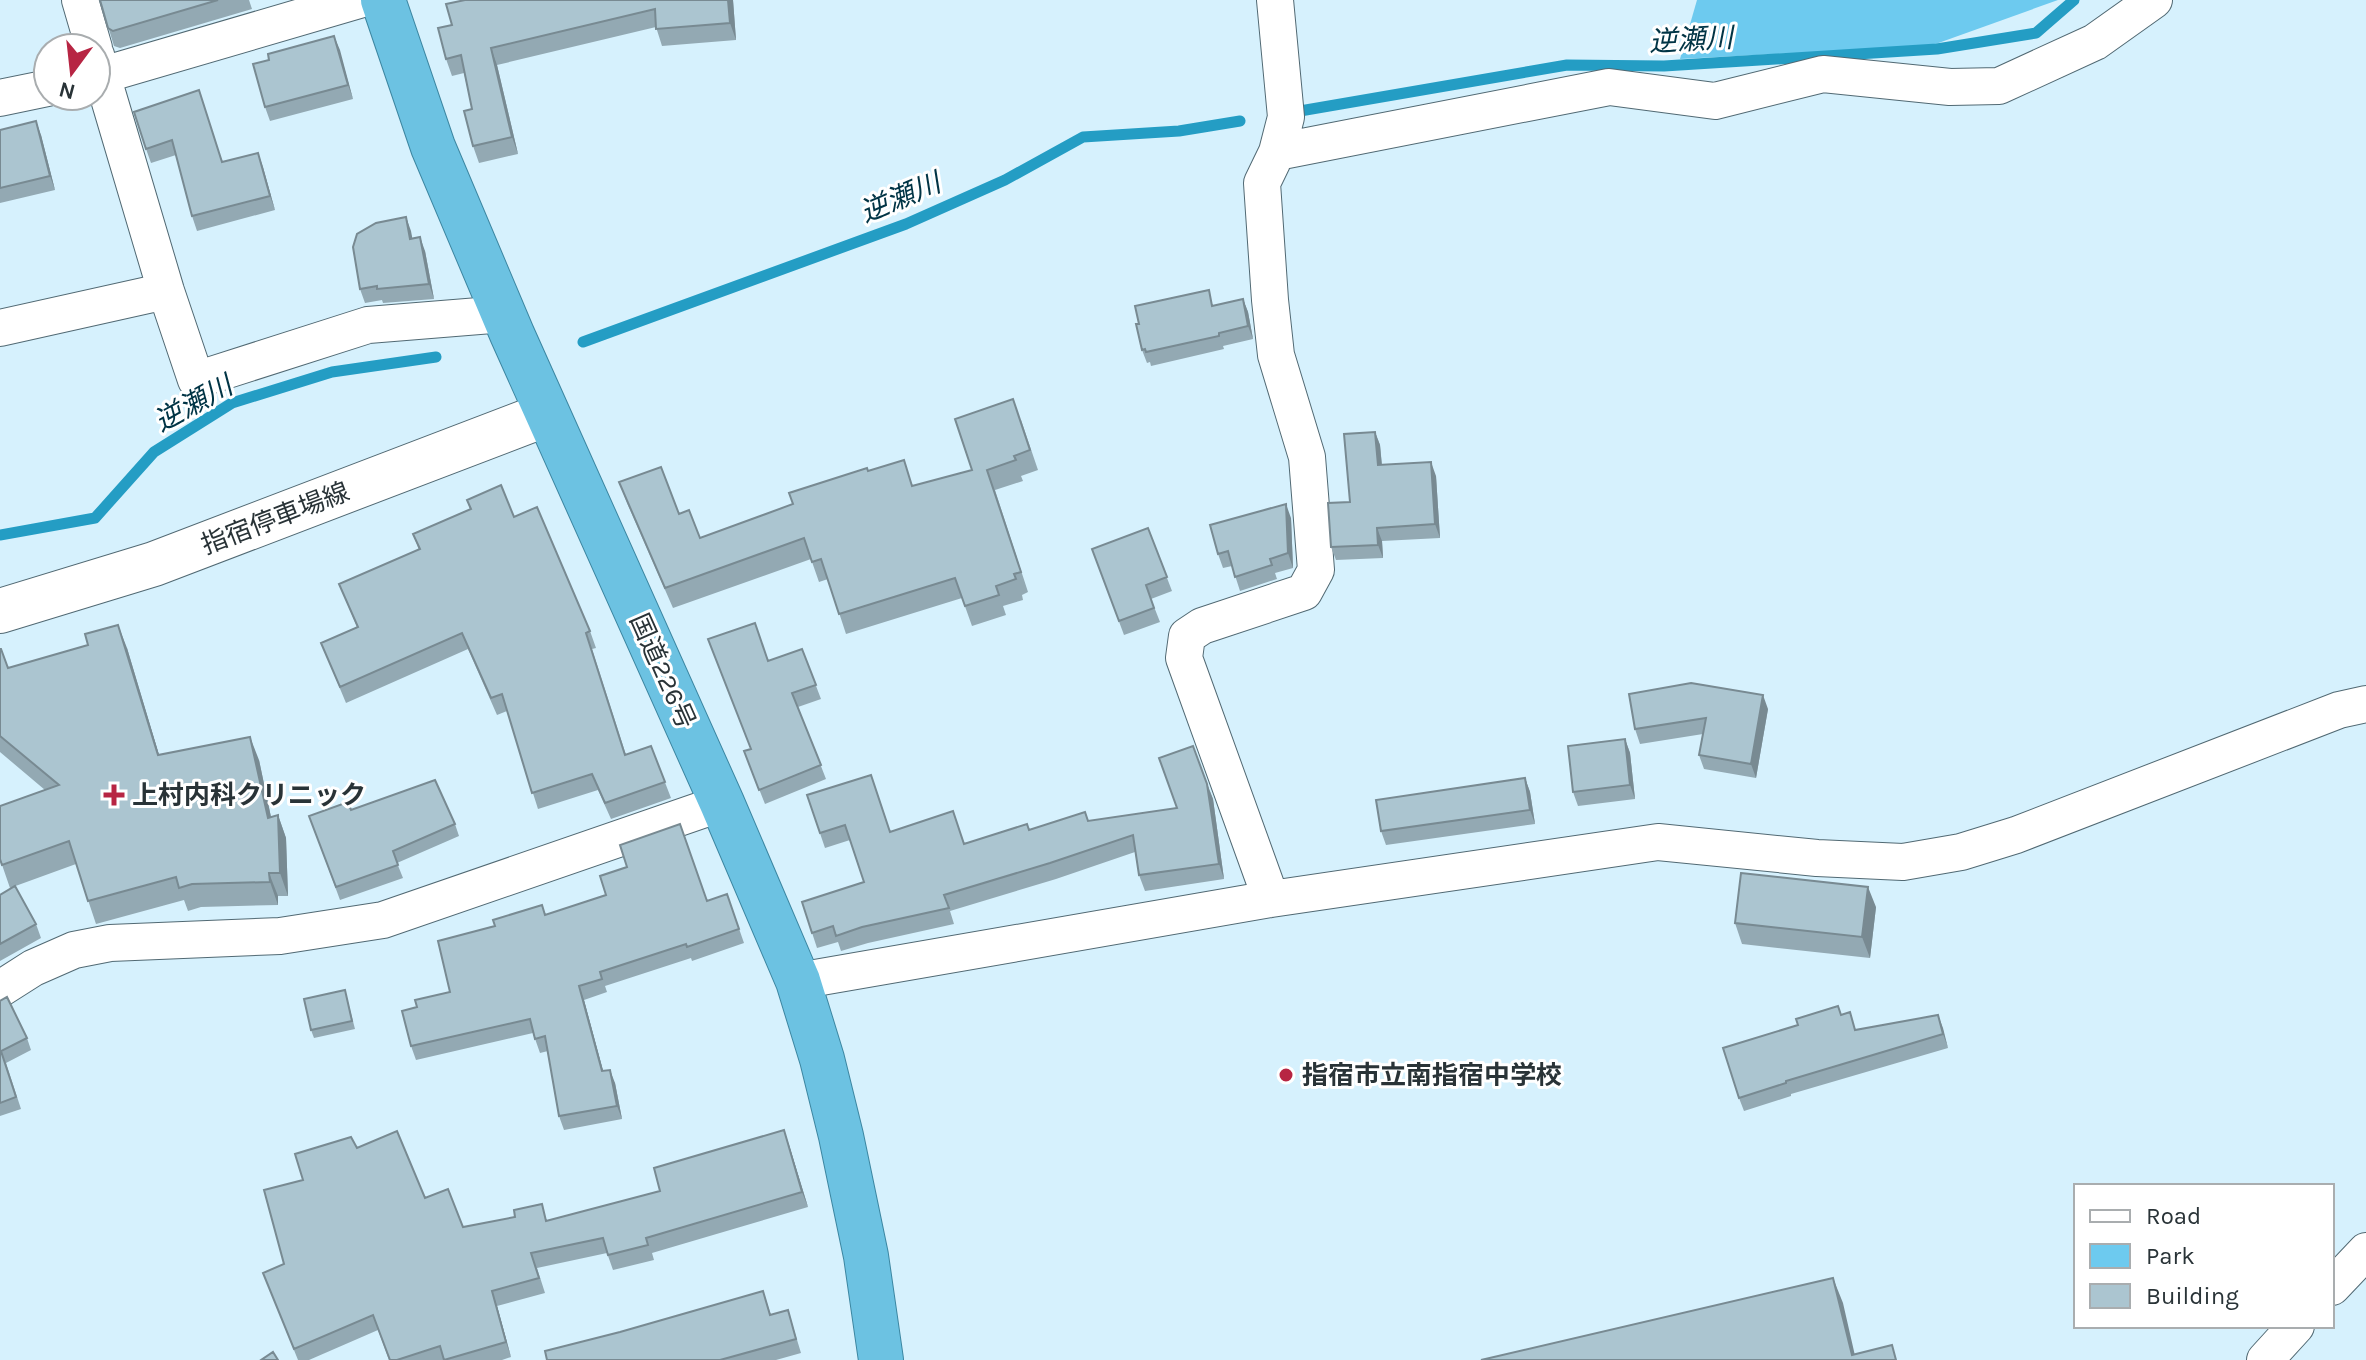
<svg xmlns="http://www.w3.org/2000/svg" width="2366" height="1360" font-family="Karla,'Noto Sans JP',sans-serif">
<style>
.green{fill:#6dcaef}
.lines{fill:none;stroke-linecap:round;stroke-linejoin:round}
.stream{stroke:#249dc4;stroke-width:11}
.minor-casing{stroke:#516973;stroke-width:38}
.secondary-casing{stroke:#516973;stroke-width:46}
.trunk-casing{stroke:#3c86a1;stroke-width:46}
.minor{stroke:#fff;stroke-width:36}
.secondary{stroke:#fff;stroke-width:44}
.trunk{stroke:#6cc2e2;stroke-width:44}
.wall{fill:#93a9b3}
.shaded-wall{fill:#788a92}
.building{fill:#abc5d0;stroke:#788a92;stroke-width:2}
.poi-dot{fill:#b72543;stroke:#fff;stroke-width:3}
.labels{text-anchor:middle;stroke-width:6;stroke-linejoin:round;paint-order:stroke}
.street-label{font-size:26px;fill:#293337;stroke:#fff}
.poi-label{font-size:26px;font-weight:bold;fill:#293337;stroke:#fff;text-anchor:start}
.water-label{font-size:28px;font-style:italic;fill:#003445;stroke:#fff}
</style>
<rect width="100%" height="100%" fill="#d6f1fd"/>
<path class="green" d="M1697 0H2058L1930 46 1680 59Z"/>
<g class="lines">
<path class="stream" d="M1300 111 1567 65 1664 66 1937 49 2036 33 2074 0
M583 342 906 224 1005 180 1083 137 1179 131 1240 121
M0 535 95 518 154 452 232 403 332 372 436 357"/>
<g class="minor-casing">
<path id="minor" d="M80 0 94 48
M96 55 166 291 196 380 368 325 504 314
M96 77 359 0
M0 98 48 88
M1277 152 1609 87 1715 101 1823 74 1950 87 1999 86 2095 42 2154 0
M0 328 166 291
M1271 899 1184 658 1187 636 1202 626 1304 592 1316 570 1307 457 1276 355 1270 300 1262 183 1277 152 1286 117 1275 0
M798 981 1271 899 1658 842 1817 858 1903 862 1961 852 2016 835 2339 710 2366 704
M0 989 33 968 74 950 110 943 280 936 383 920 722 803
M2332 1287 2366 1251
M2265 1360 2296 1326"/>
</g>
<g class="secondary-casing">
<path id="secondary" d="M0 611 154 564 547 414"/>
</g>
<g class="trunk-casing">
<path id="trunk" d="M383 0 433 147 512 334 722 803 798 981 822 1059 841 1136 866 1256 881 1360"/>
</g>
<use href="#minor" class="minor"/>
<use href="#secondary" class="secondary"/>
<use href="#trunk" class="trunk"/>
</g>
<path class="wall" d="M100 0H249L252 9 120 48 114 46Z
M733 0 736 40 662 46 656 27 497 65 518 154 479 163 473 146 472 109 464 73 452 76 446 59 452 25Z
M334 36 353 99 270 121 265 107 269 60Z
M199 90 222 162 258 153 275 210 197 231 192 216 176 155 151 163 146 149Z
M0 130 41 135 55 190 0 203Z
M406 217 412 238 425 251 434 299 383 303 382 300 365 303 360 289Z
M1243 299 1248 312 1253 339 1223 346 1224 349 1151 366 1150 362 1147 363 1142 350 1214 306Z
M1021 420 1038 470 1021 476 1023 481 995 490 1028 592 1022 595 1023 600 1003 606 1006 615 972 626 962 598 846 634 828 579 819 582 811 559 673 608 627 503 619 482 679 514 700 538 793 504 868 471 913 486 972 470Z
M1375 432 1380 445 1382 465 1436 476 1440 538 1382 541 1383 558 1336 560 1331 547 1350 502Z
M467 500 514 517 590 631 596 648 592 649 626 755 651 746 671 798 611 819 598 790 538 809 507 711 497 715 468 649 346 703 321 643 357 627 339 584 419 550 413 534 470 509Z
M1291 518 1293 568 1275 573 1277 579 1240 591 1232 566 1223 568 1218 554Z
M1148 528 1172 591 1151 599 1160 622 1124 635 1092 549Z
M127 648 159 755 259 760 271 817 278 815 286 838 288 896H278V905L201 907 188 911 184 900 96 924 76 864 10 888 0 859 45 790 0 752V649L8 668Z
M802 649 821 699 798 707 826 779 765 804 744 751 750 749 768 661Z
M1768 709 1756 778 1704 769 1699 755 1703 734 1640 744 1635 729Z
M1625 739 1630 753 1635 799 1578 806 1573 792Z
M1193 746 1213 799 1224 879 1145 891 1139 875 1135 852 1056 879 950 911 954 924 868 943 841 951 838 942 817 948 802 902 864 882 850 840 825 848 807 795 890 832 964 843 1029 830 1177 808Z
M1525 778 1530 792 1535 824 1386 845 1381 831Z
M351 810 455 824 459 836 397 863 403 878 340 900 309 816Z
M727 894 744 943 692 961 691 958 605 986 607 992 584 1000 603 1071 615 1083 622 1119 564 1130 559 1116 548 1051 540 1053 533 1033 416 1060 411 1046 417 1007 450 992 545 915 707 901Z
M0 895 36 924 41 938 0 961Z
M1876 907 1870 958 1742 944 1735 923Z
M345 990 355 1029 314 1038 311 1030Z
M0 1001 27 1038 31 1050 6 1063 21 1109 0 1116Z
M1841 1015 1856 1030 1938 1015 1948 1048 1791 1094V1096L1744 1111 1739 1098Z
M789 1145 808 1207 652 1253 654 1260 613 1270 607 1253 537 1268 545 1293 497 1306 511 1357 502 1360H389L378 1330 309 1360H298L263 1273 284 1264 303 1180 357 1148 463 1227 548 1221 660 1191Z
M763 1291 771 1315 788 1310 801 1353 776 1360H547L620 1332Z"/>
<path class="shaded-wall" d="M728 0H733L736 40 730 23Z
M334 36 340 50 353 99 348 85Z
M491 48 497 65 518 154 512 137Z
M36 121 41 135 55 190 50 176Z
M258 153 263 167 275 210 270 196Z
M406 217 411 231 415 253 410 239Z
M420 237 425 251 434 299 429 284Z
M1243 299 1248 312 1253 339 1248 326Z
M1375 432 1380 445 1383 479 1378 465Z
M1431 462 1436 476 1440 538 1435 524Z
M1286 504 1291 518 1293 568 1288 553Z
M1377 528 1382 541 1383 558 1378 545Z
M118 625 127 648 166 778 158 755Z
M1763 695 1768 709 1756 778 1751 764Z
M250 737 259 760 276 841 268 818Z
M1625 739 1630 753 1635 799 1630 785Z
M1525 778 1530 792 1535 824 1530 810Z
M1207 784 1213 799 1224 879 1219 864Z
M278 815 286 838 288 896 280 873Z
M269 873 278 896V905L270 882Z
M1868 887 1876 907 1870 958 1862 937Z
M579 986 584 1000 607 1085 602 1071Z
M1938 1015 1943 1028 1948 1048 1943 1034Z
M610 1070 615 1083 622 1119 617 1106Z
M784 1130 789 1145 808 1207 802 1192Z
M1833 1278 1843 1303 1856 1360 1852 1355Z
M492 1291 497 1306 511 1357 506 1342Z"/>
<path class="building" d="M100 0H218L113 31 108 28Z
M465 0H728L730 23 656 29 655 9 491 48 512 137 473 146 464 111 472 109 461 55 446 59 438 28 452 25 446 4Z
M334 36 348 85 265 107 253 64 269 60 268 54Z
M199 90 222 162 258 153 270 196 192 216 172 140 146 149 134 112Z
M36 121 50 176 0 188V130Z
M406 217 410 239 420 237 429 284 377 289V286L360 289 353 247 357 234 376 223Z
M1209 290 1212 306 1243 299 1248 326 1219 333V336L1146 352 1145 349 1142 350 1136 324H1139L1135 306Z
M1013 399 1030 450 1014 456 1016 460 987 470 1021 572 1014 574 1016 579 996 586 999 595 965 606 955 578 839 614 821 559 812 562 804 538 665 588 619 482 661 467 679 514 689 510 700 538 793 504 789 493 867 468 868 471 904 460 912 486 972 470 955 419Z
M1375 432 1378 465 1431 462 1435 524 1377 528 1378 545 1331 547 1328 503 1350 502 1344 434Z
M501 485 514 517 537 507 590 631 586 633 625 755 651 746 665 782 605 803 592 774 532 793 502 694 491 698 462 633 340 687 321 643 358 627 339 584 420 549 413 534 471 509 467 500Z
M1286 504 1288 553 1270 559 1272 565 1235 577 1228 551 1218 554 1210 525Z
M1148 528 1167 577 1146 585 1154 608 1119 621 1092 549Z
M755 623 768 661 802 649 816 685 792 693 821 765 759 790 744 751 751 749 708 639Z
M118 625 158 755 250 737 268 818 278 815 280 873H269L270 882 192 884 179 888 176 877 88 901 69 841 2 865 0 859V806L59 785 0 736V649H1L8 668 88 645 85 634Z
M1691 683 1763 695 1751 764 1699 755 1706 718 1635 729 1629 694Z
M1625 739 1630 785 1573 792 1568 746Z
M1193 746 1207 784 1219 864 1139 875 1133 835 1050 863 944 895 949 908 862 927 836 936 833 926 812 933 802 902 864 882 845 825 820 833 807 795 871 775 890 832 953 811 964 844 1027 824 1029 830 1085 812 1088 821 1177 808 1159 758Z
M1525 778 1530 810 1381 831 1376 800Z
M435 780 455 824 393 851 398 865 336 887 309 816 348 802 351 810Z
M680 824 707 901 727 894 739 929 687 947 686 944 600 972 602 979 579 986 602 1071 610 1070 617 1106 559 1116 545 1036 535 1039 530 1019 411 1046 402 1011 417 1007 415 1000 450 992 438 941 495 926 493 920 542 905 545 915 606 895 600 876 627 867 620 845Z
M1741 873 1868 887 1862 937 1735 923Z
M15 886 36 924 0 944V895Z
M345 990 352 1021 311 1030 304 999Z
M7 997 27 1038 1 1051 16 1097 0 1103V1001Z
M1838 1006 1841 1015 1850 1012 1855 1030 1938 1015 1943 1034 1786 1081V1083L1739 1098 1723 1048 1798 1025 1796 1019Z
M784 1130 802 1192 646 1238 648 1245 608 1255 603 1238 531 1253 539 1278 492 1291 506 1342 444 1360 440 1346 397 1360H390L373 1315 294 1349 263 1273 284 1264 264 1190 303 1180 295 1154 351 1137 357 1148 397 1131 425 1198 448 1189 463 1227 515 1217 514 1210 542 1204 546 1221 660 1191 654 1168Z
M1833 1278 1852 1355 1892 1345 1896 1360H1481Z
M763 1291 770 1315 788 1310 796 1339 720 1360H547L545 1351 620 1332Z
M273 1352 278 1360H261Z"/>
<g class="poi-dot">
<path d="M110 783h8v8h8v8h-8v8h-8v-8h-8v-8h8z"/>
<circle cx="1286" cy="1075" r="8"/>
</g>
<g class="labels">
<g class="street-label">
<text transform="translate(275 518) rotate(-21)" y="9">指宿停車場線</text>
<text transform="translate(663 671) rotate(66)" y="9">国道226号</text>
</g>
<g class="poi-label">
<text x="132" y="804">上村内科クリニック</text>
<text x="1302" y="1084">指宿市立南指宿中学校</text>
</g>
<g class="water-label">
<text transform="translate(1691 39) rotate(-3)" y="10">逆瀬川</text>
<text transform="translate(900 197) rotate(-23)" y="10">逆瀬川</text>
<text transform="translate(193 403) rotate(-29)" y="10">逆瀬川</text>
</g>
</g>
<rect x="2074" y="1184" width="260" height="144" fill="#ffffff" stroke="#a9adaf" stroke-width="2"/>
<rect x="2090" y="1210" width="40" height="12" fill="#ffffff" stroke="#a9adaf" stroke-width="2"/>
<text x="2146" y="1224" font-size="24" fill="#293337">Road</text>
<rect x="2090" y="1244" width="40" height="24" fill="#6dcaef" stroke="#a9adaf" stroke-width="2"/>
<text x="2146" y="1264" font-size="24" fill="#293337">Park</text>
<rect x="2090" y="1284" width="40" height="24" fill="#abc5d0" stroke="#a9adaf" stroke-width="2"/>
<text x="2146" y="1304" font-size="24" fill="#293337">Building</text>
<g transform="translate(72 72) rotate(195)"><circle r="38" fill="#ffffff" stroke="#a9adaf" stroke-width="2"/>
<path d="M0-6L14 30L0 20L-14 30Z" fill="#b72543"/>
<text y="-12" font-size="22" font-weight="bold" text-anchor="middle" fill="#293337">N</text>
</g>
</svg>
